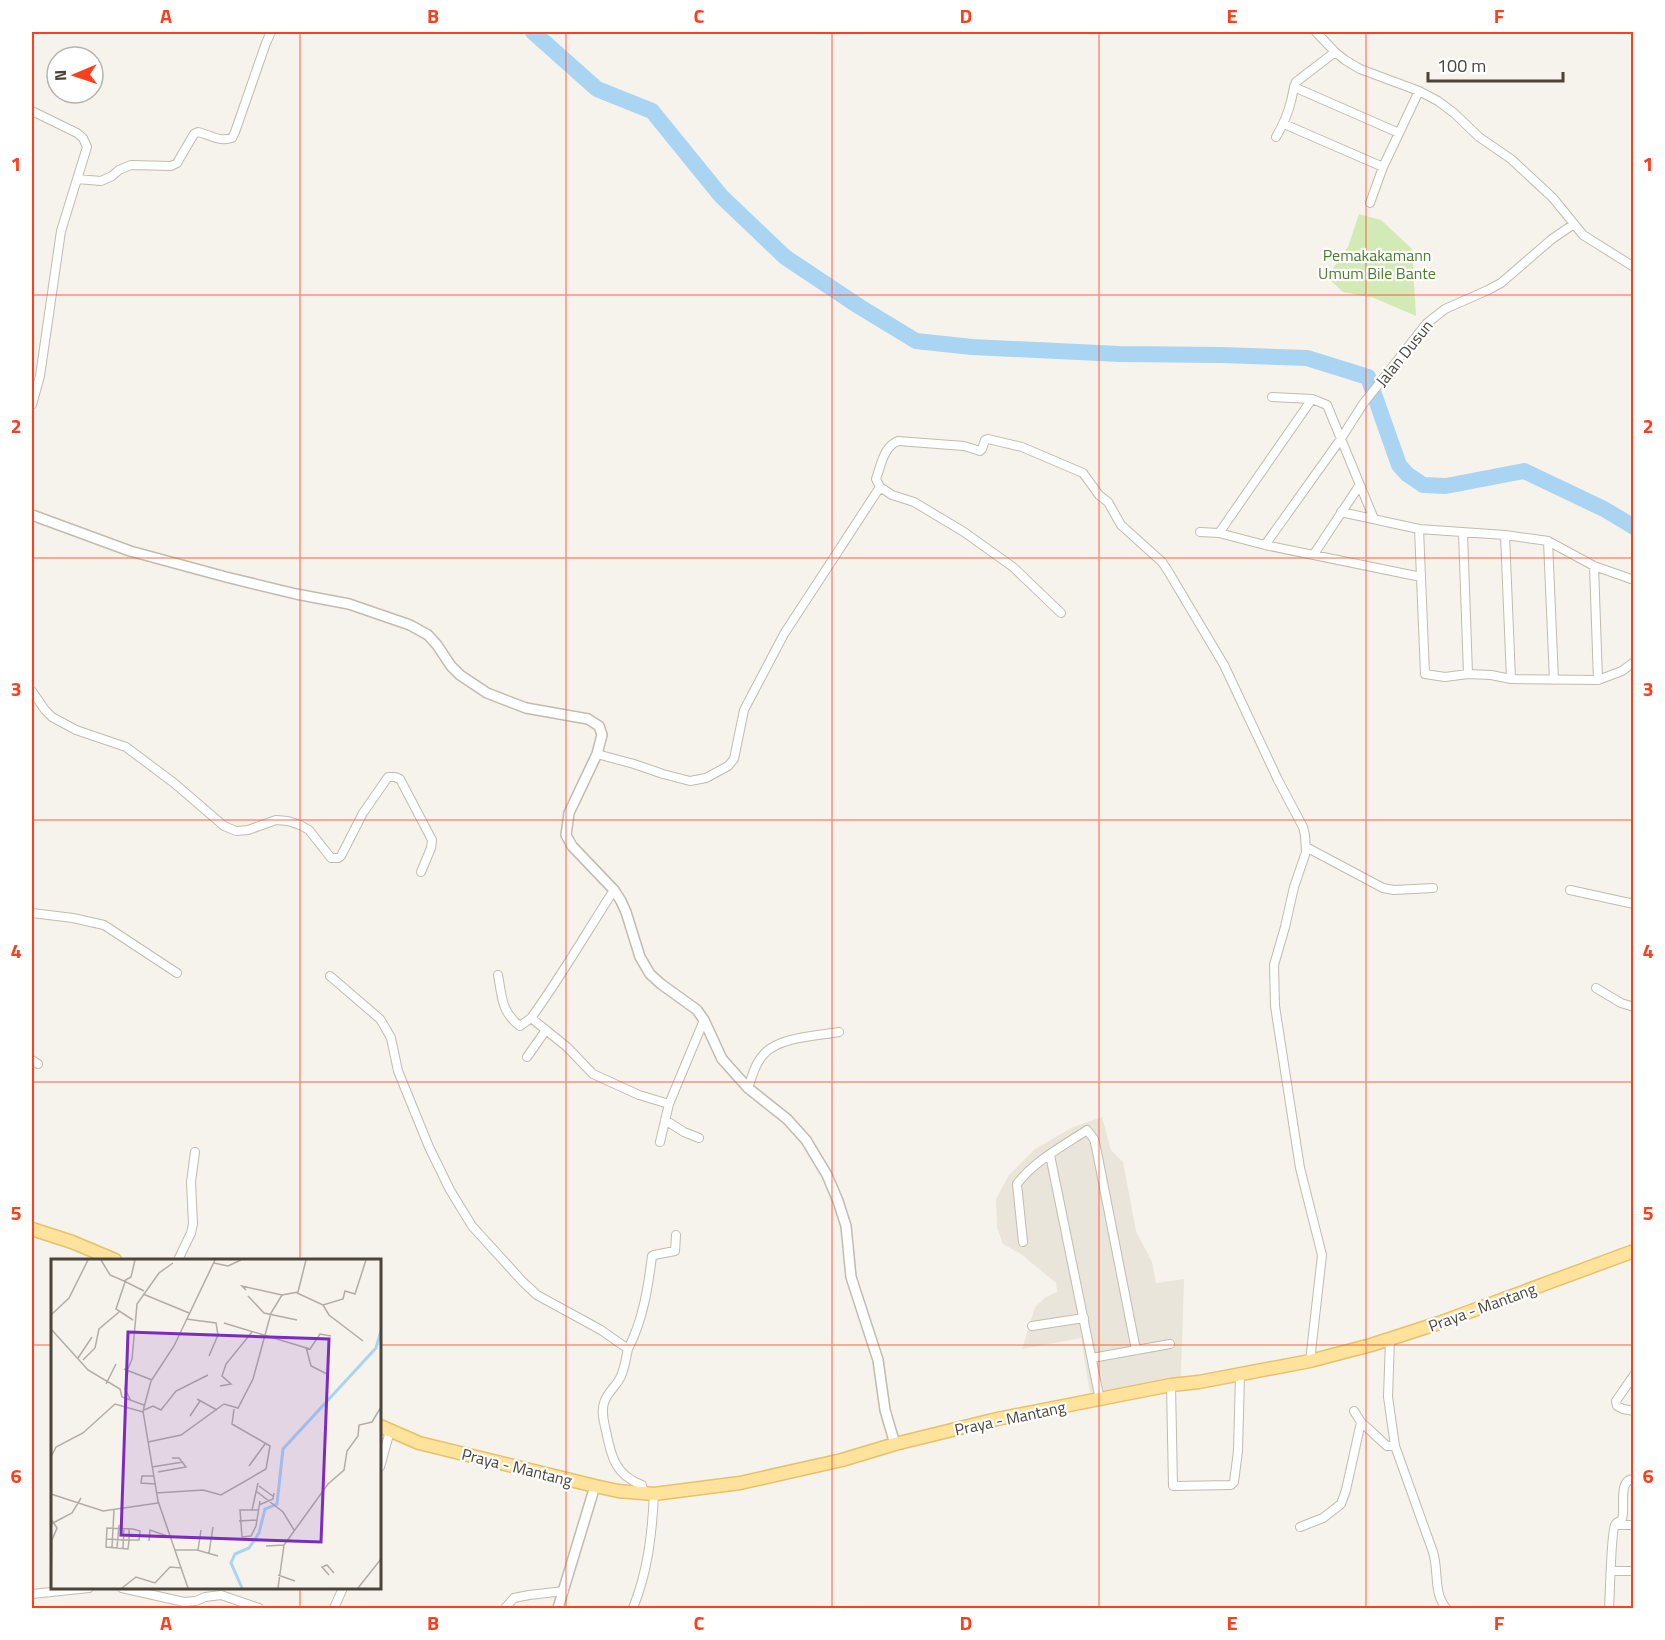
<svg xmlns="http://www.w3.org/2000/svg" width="1665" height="1640" font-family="'Titillium Web',sans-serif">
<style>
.residential{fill:#eae5da}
.green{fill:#d2eab5}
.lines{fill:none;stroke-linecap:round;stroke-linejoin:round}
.river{stroke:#a9d4f2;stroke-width:16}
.minor-casing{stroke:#c2bbae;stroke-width:10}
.tertiary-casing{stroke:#c2bbae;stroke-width:12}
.primary-casing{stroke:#e6c16a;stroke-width:15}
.minor{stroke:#fff;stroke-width:8}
.tertiary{stroke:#fff;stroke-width:9}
.primary{stroke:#ffe39c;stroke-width:12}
.grid{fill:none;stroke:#fc3f1d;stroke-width:1.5;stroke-opacity:0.55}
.labels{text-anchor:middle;stroke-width:4.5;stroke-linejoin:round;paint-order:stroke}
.park-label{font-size:16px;fill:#4a7f2a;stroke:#fff}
.street-label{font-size:16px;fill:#4b4439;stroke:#fff}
.inset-river{fill:none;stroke:#a9d4f2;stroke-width:3}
.inset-road{fill:none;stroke:#b2ada4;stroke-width:1.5}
.view{fill:#7b2cbf;fill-opacity:0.15;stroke:#7b2cbf;stroke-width:3}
.inset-edge{fill:none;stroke:#4b4439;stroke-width:3}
.neatline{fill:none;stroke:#fc3f1d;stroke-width:2}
.grid-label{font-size:20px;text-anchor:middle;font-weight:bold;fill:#fc3f1d}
</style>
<rect width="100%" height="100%" fill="#f6f3ec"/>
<path class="residential" d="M1102 1117 1111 1150 1123 1162 1136 1231 1152 1262 1156 1283 1184 1279 1181 1377 1090 1393 1081 1338 1022 1349 1035 1307 1046 1297 1057 1292 1056 1283 1021 1254 1003 1244 997 1227 996 1199 1009 1175 1035 1149 1073 1127Z"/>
<path class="green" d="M1359 214 1381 220 1412 249 1416 316 1374 298 1343 292 1327 277 1348 247Z"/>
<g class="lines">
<path class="river" d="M533 32 597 89 652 111 721 196 785 257 860 307 916 341 972 347 1119 354 1221 355 1307 358 1368 377 1399 465 1407 474 1423 485 1446 486 1524 471 1604 509 1634 527"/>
<g class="minor-casing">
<path id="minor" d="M1316 32 1335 52 1345 60 1360 69 1419 91 1438 101 1454 113 1479 137 1511 159 1553 198 1583 235 1634 267
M1294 87 1399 133
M32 111 77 133 83 138 87 147 61 231 40 376 32 405
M1284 124 1383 167
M1276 137C1283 125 1288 114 1291 101 1293 94 1293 88 1296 82L1335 52
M77 179 101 181 112 176 119 170 131 165 171 166 177 163 194 134 198 132C211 135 218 142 232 138L235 132 266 43 271 32
M1370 203 1383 167 1419 91
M1272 397 1312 399 1327 405 1374 519
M880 487 892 495 914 502 964 532 1013 567 1061 613
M1341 512 1419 529 1505 535 1548 541 1594 566 1634 580
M1419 529 1425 674 1445 677 1468 674 1491 675 1511 679 1598 680 1622 671 1634 662
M1200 532 1219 533 1265 545 1421 577
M1219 533 1312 399
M1463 533 1468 674
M1505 535 1511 679
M1548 541 1554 680
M1265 545 1340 440 1363 404 1426 324 1445 309 1488 290 1501 283 1552 239 1574 224
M1314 554 1359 486
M1594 566 1598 680
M32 691 45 710 52 717 76 730 126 747 174 783 224 826 236 831 248 830 276 820 288 821 300 825 309 830 331 858H338L341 856 363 813 388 777H395L400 779 432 840 431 848 421 872
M597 754 634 764 663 774 690 781 706 778 728 766 734 759 744 710 784 634 880 487 876 479C881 465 884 446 898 441L964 446 980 451 982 449 985 440 988 439 1022 447 1083 473 1099 495 1108 502 1121 525 1162 562 1168 571 1224 665 1278 780 1303 827 1305 835 1306 852 1294 887 1285 927 1274 965 1275 1006 1300 1168 1322 1255 1310 1361
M1306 847 1383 888 1394 890 1433 888
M1570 890 1634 904
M32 913 73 918 104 925 177 973
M498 975C502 996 501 1012 520 1026L531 1018
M330 976 380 1019 386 1029 391 1038 398 1071 429 1147 450 1190 472 1226 523 1282 537 1295 601 1330 628 1349C626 1357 625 1367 621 1376 617 1386 607 1392 604 1403 601 1412 604 1422 606 1431 611 1456 615 1475 642 1485L644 1494
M1596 988 1621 1003 1634 1007
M546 1030 567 1047 593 1074 639 1095 669 1104
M527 1057 546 1030 531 1018C561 977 586 933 614 890
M32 1060 38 1064
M748 1088C752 1077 755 1063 764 1054 779 1037 817 1036 839 1032
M665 1120 684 1132 699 1138
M660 1142 669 1104 704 1020
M1050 1155 1100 1400
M1023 1242 1017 1184C1034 1161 1063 1146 1087 1130L1094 1139 1096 1147 1136 1350
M178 1260 191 1233 193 1224 191 1182 195 1152
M1032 1326 1084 1318
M1390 1339 1388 1397 1395 1446 1433 1552C1439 1571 1433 1592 1446 1608
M628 1349C643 1320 648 1288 652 1256L654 1255 675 1251 676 1235
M1092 1358 1170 1344
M1634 1375 1616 1401 1617 1406 1623 1409 1634 1411
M1171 1385 1173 1486 1231 1485 1234 1482 1238 1451 1240 1375
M1354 1411 1361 1422 1387 1446H1395
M380 1467 390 1431
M1615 1525H1634
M1300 1527 1323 1518 1341 1504 1346 1490 1361 1422
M1611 1571H1634
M122 1588 184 1602 196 1601 205 1597 221 1595 259 1608
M32 1594 89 1588
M334 1608 343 1588
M505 1608 514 1598 529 1595 564 1591
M633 1608C648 1571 652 1534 654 1494
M1609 1608C1610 1596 1611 1531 1615 1525 1620 1518 1618 1527 1622 1519 1626 1509 1617 1479 1634 1479"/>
</g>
<g class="tertiary-casing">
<path id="tertiary" d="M32 515 130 551 226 577 296 594 349 604 410 625 428 635 437 645 451 666 460 675 487 693 526 708 588 719 599 726 602 735 597 754 569 813 566 835 572 846 614 890 621 901 626 912 640 957 650 974 661 984 697 1010 704 1020 722 1059 748 1088 787 1119 806 1140 827 1175 838 1201 846 1226 851 1277 878 1360 885 1410 895 1444
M558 1608 595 1486"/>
</g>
<g class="primary-casing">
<path id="primary" d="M32 1229 72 1242 115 1260
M380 1426 419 1443 595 1486 618 1491 654 1494 740 1483 842 1460 895 1444 997 1419 1171 1385 1199 1382 1310 1361 1371 1345 1439 1323 1634 1251"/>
</g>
<use href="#minor" class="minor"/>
<use href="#tertiary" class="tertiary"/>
<use href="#primary" class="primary"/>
</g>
<path class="grid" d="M300 32V1260M566 32V1608M832 32V1608M1099 32V1608M1366 32V1608M32 295H1634M32 558H1634M32 820H1634M32 1082H1634M32 1345H52M380 1345H1634M300 1588V1608"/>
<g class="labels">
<g class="park-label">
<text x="1377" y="261">Pemakakamann<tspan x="1377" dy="18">Umum Bile Bante</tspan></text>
</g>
<g class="street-label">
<text transform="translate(1404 353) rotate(-51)" y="6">Jalan Dusun</text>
<text transform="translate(1482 1307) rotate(-20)" y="6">Praya - Mantang</text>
<text transform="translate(1010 1418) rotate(-12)" y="6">Praya - Mantang</text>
<text transform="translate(517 1467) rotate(14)" y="6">Praya - Mantang</text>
</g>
</g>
<g transform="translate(51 1259)">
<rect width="330" height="330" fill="#f6f3ec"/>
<path class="inset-river" d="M191 329 180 304 184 295 198 289 208 274 214 250 226 245 232 190 325 89 330 72"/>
<path class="inset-road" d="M50 1 59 16 73 22M84 1 80 18 73 22 93 32M163 4 177 7 190 1M74 23 65 50 82 61M195 31 191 27 231 36M246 34 272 46 292 40 294 32 304 35 315 1M92 35 138 54M197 37 213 54 246 61M272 46 278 56 312 82M0 56 18 39 37 1M135 60 165 64 167 76 158 97M173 64 259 90 269 75 280 77M0 70 37 111 69 130 71 138 93 146M255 88 260 107 276 115M27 99 41 78M32 101 44 89 48 70 68 53M73 110 101 121M76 112 81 100 86 45 108 14 122 4M77 112 74 130 80 142M55 125 65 105M169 127 180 125 171 117 175 105 201 73M146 140 166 151M93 151 102 147 110 151 125 132 157 116M139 157 149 142M97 183 130 176 173 145 187 149 202 120 220 54 231 36 247 33 255 1M0 198 5 188 32 174 64 145 92 153M198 207 214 185M101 208 132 203M107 213 135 208 128 199H121M103 217H91L90 224 104 225M208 227 223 238M205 232 232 253 243 271M105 234 152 231 170 236 215 210 219 187 181 165 183 150M0 235 52 252 107 244M208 246 222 240 223 234M201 251 207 224M207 251H189L191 278 200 277 205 267 209 242M0 260 6 269 1 281 0 327M188 262 206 261M0 265 21 254 30 239M55 280 72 281H88L89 272 82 270 56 269 55 287V288L77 290 78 281V270M98 282 99 271 119 278M215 287 233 286M61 288 63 251M66 289 68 266M72 289 73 270M124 291H146L167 297M147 291 150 271M158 294 162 268M227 316 244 322M278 316 271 308 276 306 283 314M71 329 85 318 104 324 119 308 131 309M137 329 107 242 92 152 100 122 123 87 164 1M227 329 233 286 277 225 293 211 296 192 307 177 308 166 321 163 330 148M307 329 330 300"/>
<path class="view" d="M77 73 278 80 270 283 70 276Z"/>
<rect width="330" height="330" class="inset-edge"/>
</g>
<rect width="1665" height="1640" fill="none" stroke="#ffffff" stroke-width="66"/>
<g transform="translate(75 75) rotate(268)"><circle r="28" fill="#ffffff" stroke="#b7b4b0" stroke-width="1.5"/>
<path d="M0-4.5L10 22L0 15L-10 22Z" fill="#fc3f1d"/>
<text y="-9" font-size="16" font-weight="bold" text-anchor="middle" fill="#4b4439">N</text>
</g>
<path d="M1428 72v9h135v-9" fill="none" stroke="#4b4439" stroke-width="3"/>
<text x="1437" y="72" font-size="18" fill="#4b4439" stroke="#ffffff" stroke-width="4.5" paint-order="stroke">100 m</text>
<rect x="33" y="33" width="1599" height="1574" class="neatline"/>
<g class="grid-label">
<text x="166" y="23">A</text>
<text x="433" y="23">B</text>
<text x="699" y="23">C</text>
<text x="966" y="23">D</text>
<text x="1232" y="23">E</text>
<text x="1499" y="23">F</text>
<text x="16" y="171">1</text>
<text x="1648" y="171">1</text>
<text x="16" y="433">2</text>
<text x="1648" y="433">2</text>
<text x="16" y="696">3</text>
<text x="1648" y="696">3</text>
<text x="16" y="958">4</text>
<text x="1648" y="958">4</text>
<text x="16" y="1220">5</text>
<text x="1648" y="1220">5</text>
<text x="16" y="1483">6</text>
<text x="1648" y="1483">6</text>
<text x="166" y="1630">A</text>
<text x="433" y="1630">B</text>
<text x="699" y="1630">C</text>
<text x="966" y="1630">D</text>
<text x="1232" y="1630">E</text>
<text x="1499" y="1630">F</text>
</g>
</svg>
